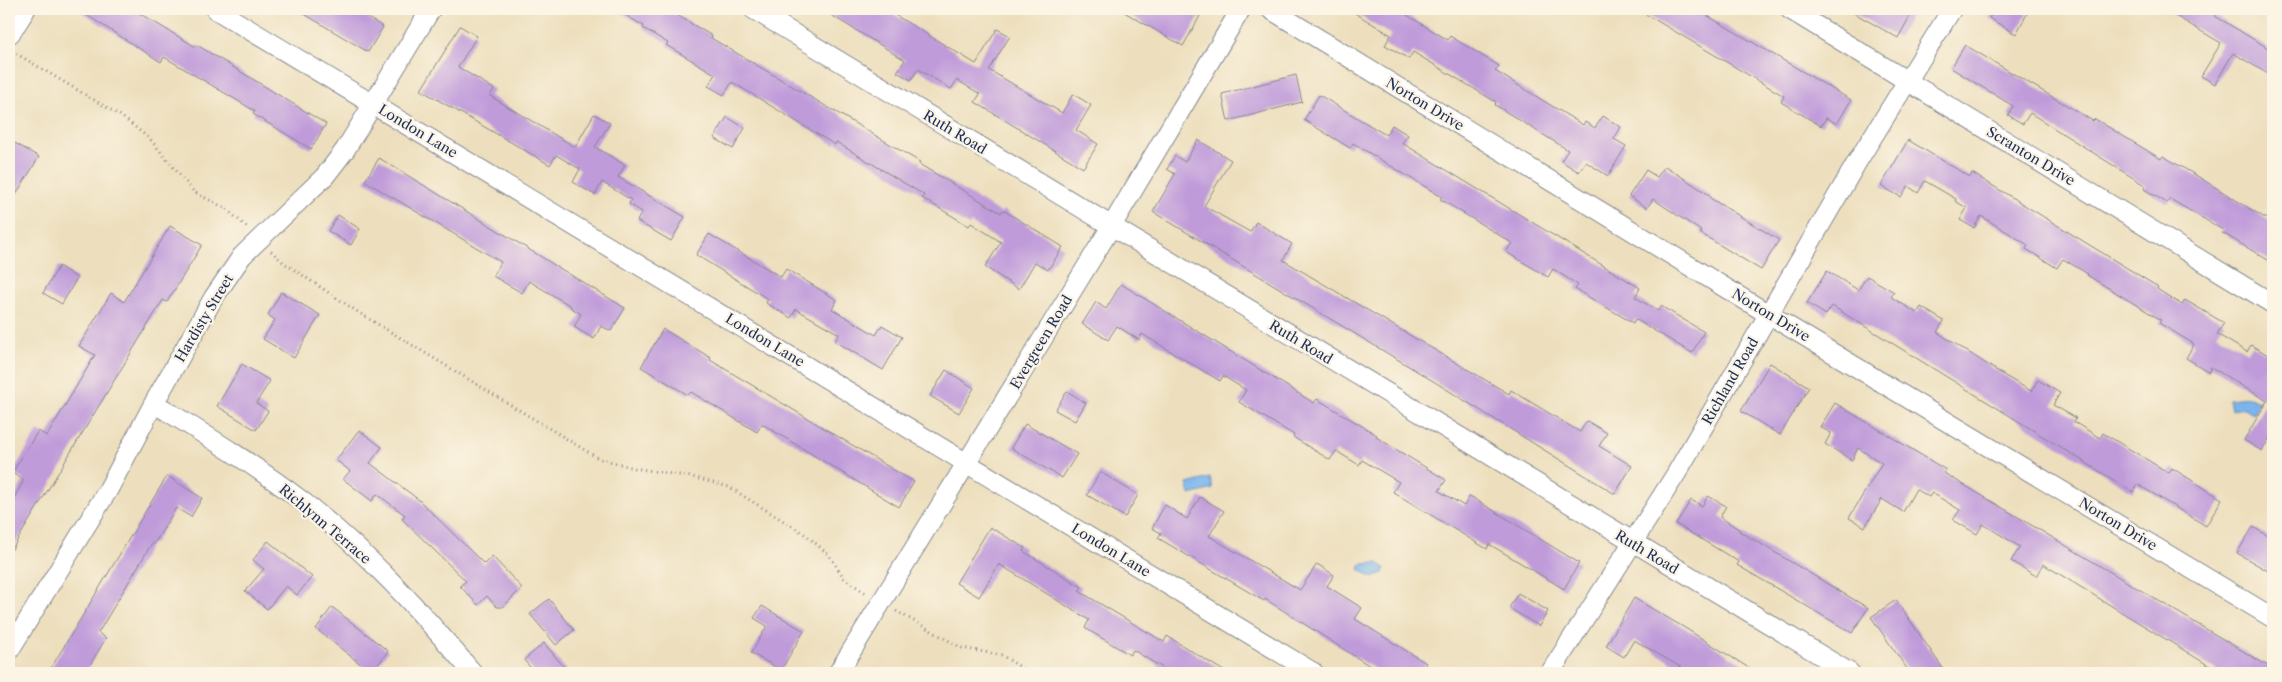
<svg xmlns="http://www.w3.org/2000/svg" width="2282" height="682" font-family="'Libre Caslon Text',serif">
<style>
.water{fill:#7bb5ec;stroke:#4b72a5}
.building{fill:#c09bda}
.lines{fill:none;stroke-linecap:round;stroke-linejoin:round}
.minor-casing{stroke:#84878e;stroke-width:21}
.major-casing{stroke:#84878e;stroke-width:26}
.path{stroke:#84878e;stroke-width:3;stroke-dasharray:1 4;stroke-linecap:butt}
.minor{stroke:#fff;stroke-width:19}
.major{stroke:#fff;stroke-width:24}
.labels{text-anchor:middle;stroke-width:4.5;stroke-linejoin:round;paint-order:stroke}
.street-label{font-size:14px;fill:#1b2f5e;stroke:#fcf5e5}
</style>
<rect width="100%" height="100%" fill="#fcf5e5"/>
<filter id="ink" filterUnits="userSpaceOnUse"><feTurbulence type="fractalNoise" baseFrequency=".02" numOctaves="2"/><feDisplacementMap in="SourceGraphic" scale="10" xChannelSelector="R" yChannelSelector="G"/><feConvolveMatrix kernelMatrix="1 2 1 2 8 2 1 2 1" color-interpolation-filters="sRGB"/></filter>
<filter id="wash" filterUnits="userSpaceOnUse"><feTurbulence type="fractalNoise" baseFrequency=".0096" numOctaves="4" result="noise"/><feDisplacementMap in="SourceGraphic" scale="20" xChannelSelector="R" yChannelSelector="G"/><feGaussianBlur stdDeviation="1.12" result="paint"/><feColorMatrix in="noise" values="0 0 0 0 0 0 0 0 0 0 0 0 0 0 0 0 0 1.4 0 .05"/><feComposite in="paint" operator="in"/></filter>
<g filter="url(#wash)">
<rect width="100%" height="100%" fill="#eddfbd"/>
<path class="water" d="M2249 397 2259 402 2253 413 2245 408 2231 410 2229 399Z
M1210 478 1213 489 1190 495 1187 484Z
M1378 563 1385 568 1383 573 1373 578 1359 569 1361 564Z"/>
<g id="blocks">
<path class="building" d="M77 9H132L196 47 197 45 326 124 311 149 253 114 255 111 164 57 161 62Z
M296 9H353L383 27 368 52Z
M615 9H667L712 36 711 38 920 162 919 164 1001 213 1003 210 1063 247 1048 270 1035 262 1019 289 985 267 1001 242 971 223 969 226 922 198 924 195 836 142 835 145 732 82 724 95 708 86 715 74 666 45 668 43 643 28 644 26Z
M821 9H885L976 64 997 29 1010 36 989 70 1062 113 1073 94 1091 105 1076 130 1098 144 1083 168 975 102 980 94 957 80 951 89 918 69 911 80 897 72 905 60Z
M1119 9H1187L1200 16 1183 46Z
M1348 9H1397L1448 40 1450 36 1499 66 1495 71 1583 125 1585 122 1595 128 1603 116 1621 127 1614 139 1626 146 1608 176 1586 162 1579 172 1561 161 1568 150 1495 105 1496 102 1413 52 1409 59 1385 45 1391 35Z
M1637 9H1696L1851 100 1837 124 1826 118 1821 126 1781 102 1784 96Z
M1847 9H1914L1898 38Z
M1995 9H2019L2027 14 2016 34 1989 18Z
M2164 9H2219L2215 16 2273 51V77L2233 53 2215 84 2201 76 2221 43Z
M460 26 477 36 458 67 494 89 490 96 575 147 594 114 610 123 595 147 625 165 618 177 685 217 671 241 637 221 642 212 629 204 631 200 602 182 595 195 573 182 580 169 556 155 550 165 421 90Z
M1965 45 2093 121 2095 119 2161 159 2163 156 2197 176 2273 223V263L2221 232 2223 230 2170 199 2167 203 2144 189 2146 186 2030 113 2023 124 2008 115 2013 106 1951 68Z
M1296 75 1302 102 1228 121 1222 94Z
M1319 95 1386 135 1392 125 1408 135 1402 143 1640 288 1635 297 1658 311 1661 306 1704 332 1692 353 1635 319 1633 323 1575 289 1578 285 1553 269 1548 277 1506 252 1512 243 1440 199 1442 197 1353 143 1350 148 1304 120Z
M727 117 745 128 733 149 714 138Z
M1198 140 1231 160 1204 206 1250 232 1256 222 1292 244 1283 260 1509 394 1511 390 1580 432 1587 421 1607 433 1599 446 1632 466 1615 494 1425 376 1153 212 1175 174 1167 169 1175 156 1185 162Z
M1908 140 1970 177 1972 173 2158 287 2157 289 2182 305 2185 300 2224 323 2217 334 2247 352 2251 345 2273 358V432L2262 451 2244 440 2267 401 2211 367 2209 372 2186 358 2194 344 2159 323 2161 320 2087 275 2088 274 2063 259 2057 268 2026 249 2028 245 1981 216 1974 228 1960 220 1967 208 1955 201 1956 199 1925 181 1918 193 1908 186 1901 197 1881 186Z
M15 143 39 157 9 206V154Z
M379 158 625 308 611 331 601 326 594 339 574 327 581 314 570 307 571 306 529 281 522 293 493 276 501 262 365 181Z
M1665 166 1711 196 1710 198 1779 240 1761 270 1700 233 1701 231 1653 199 1647 208 1629 196 1646 170 1657 177Z
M338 215 360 229 351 245 328 231Z
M170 226 202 245 167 302 163 300 9 554V507L24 480 12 473 38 431 47 436 95 355 79 346 111 293 124 302Z
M709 234 781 277 786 269 837 300 832 309 876 335 882 325 902 337 883 370 835 341 839 334 796 309 791 318 766 303 768 299 696 255Z
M59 266 77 278 62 304 43 293Z
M1827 271 1858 290 1867 276 1894 292 1891 297 1917 313 1921 307 1944 321 1937 332 2005 376 2031 391 2038 380 2060 393 2053 405 2076 418 2074 422 2100 438 2103 433 2169 473 2172 468 2222 499 2206 526 2137 484 2133 492 1832 306 1826 315 1807 303Z
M1121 284 1314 403 1317 399 1377 435 1376 437 1446 480 1439 491 1464 506 1470 496 1579 563 1564 589 1489 544 1487 549 1393 492 1399 482 1362 460 1359 465 1336 451 1330 460 1293 437 1294 435 1239 402 1246 390 1223 376 1220 381 1142 334 1139 340 1117 326 1108 340 1082 324 1096 302 1106 309Z
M281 292 320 315 294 358 263 339 275 320 268 315Z
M663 329 711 358 710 360 914 482 899 507 762 424 757 432 691 392 688 395 641 367Z
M1770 363 1809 387 1780 435 1741 411Z
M242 364 270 381 256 403 268 411 256 430 217 406Z
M946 370 974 388 959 413 930 396Z
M1067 391 1086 403 1075 421 1055 410Z
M1835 403 1946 470 1944 473 2273 669V673H2221L2043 564 2036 576 2011 561 2020 547 1983 524 1977 534 1953 520 1960 510 1932 493 1929 497 1916 489 1903 512 1882 499 1865 527 1849 518 1882 463 1858 448 1852 460 1825 444 1831 433 1820 427Z
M1025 424 1077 454 1062 478 1011 448Z
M359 430 382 447 370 463 419 500 484 564 492 556 522 588 503 607H497L487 596 478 605 460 586 466 581 402 519 405 515 377 494 372 501 343 479 350 471 336 460Z
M1100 472 1138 495 1125 517 1087 495Z
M167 476 202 498 191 517 176 508 154 544 152 543 98 633 106 638 85 673H48Z
M1708 496 1726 506 1720 517 1740 530 1739 531 1868 608 1852 633 1737 565 1739 562 1676 524 1691 500 1702 506Z
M1200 497 1224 511 1209 536 1300 590 1317 564 1334 575 1327 586 1362 608 1355 619 1426 663 1419 673H1381L1265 599 1264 601 1158 538 1161 533 1152 528 1165 505 1187 519Z
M990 527 1025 548 1023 551 1082 587 1079 591 1164 642 1167 636 1227 673H1171L1133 650 1130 655 1085 628 1089 620 999 564 979 597 956 583Z
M2253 527 2273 539V574L2237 553Z
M268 541 312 577 297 595 286 586 267 609 245 591 264 569 253 560Z
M1518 593 1548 611 1539 626 1509 608Z
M1634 598 1685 628 1757 673H1679L1682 668 1634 640 1624 657 1606 646Z
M549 599 574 630 556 645 530 614Z
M1896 600 1946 673H1910L1871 617Z
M762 606 804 631 781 670 751 653 767 626 754 618Z
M332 607 388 651 372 673 316 629Z
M544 643 569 673H535L524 660Z"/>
</g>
</g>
<g filter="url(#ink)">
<use href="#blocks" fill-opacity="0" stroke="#84878e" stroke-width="1"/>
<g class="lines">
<g class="minor-casing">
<path id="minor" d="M215 9 1314 673
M753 9 1850 673
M1270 9 1768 314 2273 618
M1789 9 2273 304
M154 403C204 434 255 465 302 501 367 551 421 612 473 673
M9 651 108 490 154 403 214 297 242 256 325 176 345 150 431 9
M838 673 1111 227 1241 9
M1550 673 1676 474 1857 162 1952 9"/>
</g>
<g class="major-casing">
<path id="major" d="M9 31 23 9"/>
</g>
<path class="path" d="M12 51 121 116 150 139 194 192 225 208 247 227
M271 251 284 263 361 314 598 458 634 468 692 477 729 487 806 535 829 555 844 578 867 594
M896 611 962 648 1001 655 1030 673"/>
<use href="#minor" class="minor"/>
<use href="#major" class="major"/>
</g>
</g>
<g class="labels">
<g class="street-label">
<text transform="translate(1425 104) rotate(31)" y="5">Norton Drive</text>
<text transform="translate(418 131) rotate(31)" y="5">London Lane</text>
<text transform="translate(955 132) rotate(31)" y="5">Ruth Road</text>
<text transform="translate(2031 156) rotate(31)" y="5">Scranton Drive</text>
<text transform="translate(1771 315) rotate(31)" y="5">Norton Drive</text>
<text transform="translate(204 318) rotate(-59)" y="5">Hardisty Street</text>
<text transform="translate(765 340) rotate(31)" y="5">London Lane</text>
<text transform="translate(1041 342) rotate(-59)" y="5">Evergreen Road</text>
<text transform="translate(1301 342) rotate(31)" y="5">Ruth Road</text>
<text transform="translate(1730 381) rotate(-60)" y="5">Richland Road</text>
<text transform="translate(325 524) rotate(40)" y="5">Richlynn Terrace</text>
<text transform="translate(2118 524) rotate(31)" y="5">Norton Drive</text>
<text transform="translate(1111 550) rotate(31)" y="5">London Lane</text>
<text transform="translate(1647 552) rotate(31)" y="5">Ruth Road</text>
</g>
</g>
<rect width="2282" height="682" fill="none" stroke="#fcf5e5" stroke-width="30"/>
</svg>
